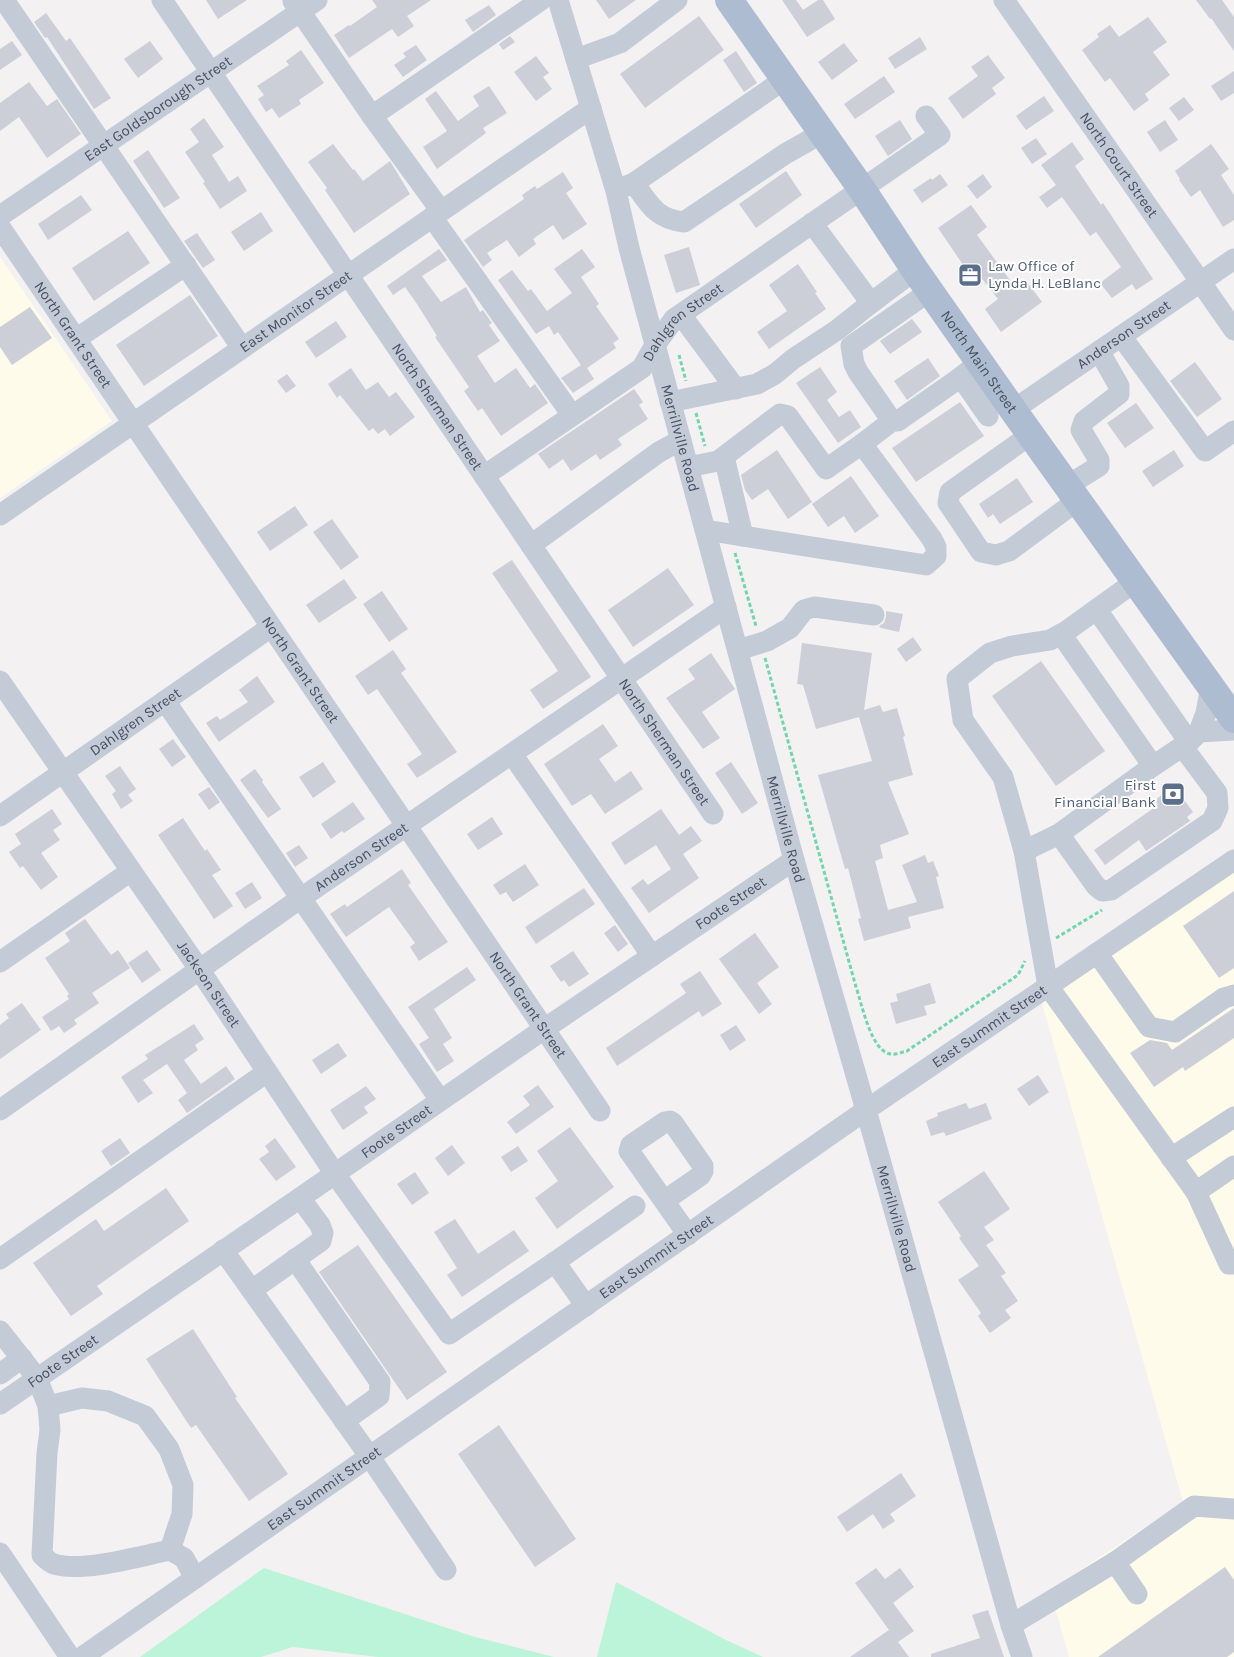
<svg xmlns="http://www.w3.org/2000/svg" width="1234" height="1657" font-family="Karla,sans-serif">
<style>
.commercial{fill:#fefbea}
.green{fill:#bcf4d9}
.building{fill:#cccfd7}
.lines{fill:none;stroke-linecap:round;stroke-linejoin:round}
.path{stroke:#71d5b0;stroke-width:3;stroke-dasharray:4 2.5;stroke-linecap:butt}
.minor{stroke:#c3cbd7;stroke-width:21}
.major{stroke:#aebcd2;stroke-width:28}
.labels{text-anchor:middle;stroke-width:4;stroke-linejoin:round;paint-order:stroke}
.street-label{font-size:15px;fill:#475160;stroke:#fff}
.service-label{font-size:15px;fill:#4e5e75;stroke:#fff;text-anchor:start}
</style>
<rect width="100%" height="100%" fill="#f3f1f1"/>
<path class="commercial" d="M0 257 112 421 0 498Z
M1234 872V1657H1069L1050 1590 1183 1502 1042 1003Z"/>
<path class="green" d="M264 1568 475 1637 554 1657H378L293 1647 261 1657H140Z
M616 1582 726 1640 763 1657H597Z"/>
<path class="building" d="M206 0H247L218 19Z
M372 0H431L407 16 414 26 398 37 392 29 349 58 334 35 349 25 350 26 377 7Z
M596 0H636L609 19Z
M782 0H796L803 10 818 0H823L835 19 807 37Z
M1196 0H1222L1234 17V51L1211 18 1210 19Z
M489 5 496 15 473 32 465 20Z
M46 13 66 41 70 38 111 98 94 109 47 37 45 38 34 22Z
M699 16 724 50 645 108 620 74Z
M1148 17 1167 42 1153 52 1170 75 1145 94 1149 100 1134 111 1110 78 1105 82 1082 50 1099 37 1097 34 1110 25 1119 37Z
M510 36 515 42 503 50 499 44Z
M920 37 927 49 895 69 888 58Z
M12 41 22 55 0 70V49Z
M150 41 163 59 138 78 124 59Z
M844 43 858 61 832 80 818 62Z
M416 45 427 60 403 77 394 65 406 57 403 53Z
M301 50 324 83 299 100 301 104 279 118 272 108 266 112 258 99 264 95 257 86 289 65 286 61Z
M736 51 757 83 744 92 723 60Z
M988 55 1005 78 992 88 996 94 963 119 948 98 978 76 971 67Z
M536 56 549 73 543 77 552 89 536 101 514 72Z
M1234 71V93L1221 101 1211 86Z
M884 76 895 92 855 119 844 104Z
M29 82 47 106 57 99 81 134 47 158 19 117 0 131V103Z
M489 86 507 113 483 128 486 133 437 169 423 147 447 131 425 99 436 91 458 121 479 106 473 96Z
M1044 96 1054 111 1026 130 1016 116Z
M1184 97 1194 110 1179 121 1169 108Z
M204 118 224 147 212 155 229 182 238 176 247 191 220 209 203 183 205 182 185 152 199 142 190 129Z
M900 120 912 139 888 156 875 136Z
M1165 120 1178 140 1160 152 1147 132Z
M1036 138 1047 154 1032 164 1021 148Z
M1072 142 1084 159 1075 166 1101 205 1103 203 1153 279 1136 290 1132 284 1112 298 1100 283 1121 267 1096 232 1090 236 1062 197 1047 208 1039 197 1056 185 1041 165Z
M333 144 353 170 354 169 363 181 390 161 410 194 354 233 325 190 327 188 308 162Z
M1211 144 1229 169 1221 175 1234 195V220L1223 227 1200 190 1191 197 1179 180 1180 179 1175 171Z
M148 150 180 198 164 208 133 161Z
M786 171 802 195 756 228 739 204Z
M563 172 573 188 566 193 587 224 563 240 553 225 533 239 536 244 519 257 507 240 487 253 492 260 483 267 464 240 524 199 522 195 535 186 537 189Z
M940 174 948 185 922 203 913 190 931 178 932 180Z
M983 174 992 187 977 199 967 186Z
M81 195 92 210 48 240 38 224Z
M971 205 987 227 977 235 1015 287 1025 279 1042 302 1001 332 985 309 998 299 980 276 974 281 938 228Z
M261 212 273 231 244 251 231 232Z
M128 231 150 263 94 301 72 268Z
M197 233 215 260 203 268 184 241Z
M689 247 700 285 676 293 664 255Z
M439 249 447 260 422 276 441 302 466 287 480 312 483 310 492 323 489 325 500 341 477 356 495 383 516 368 530 388 535 384 548 403 501 436 482 408 478 411 464 391 469 387 435 337 437 336 417 304 405 287 393 295 387 286Z
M582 249 595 267 581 277 599 304 596 306 619 339 613 343 616 348 587 368 594 379 573 393 561 378 581 365 558 332 554 335 549 326 536 334 498 280 512 270 528 291 531 289 547 311 572 293 554 269Z
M798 264 817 292 815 293 826 309 769 349 757 332 787 311 769 285Z
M190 295 218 336 144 386 116 345Z
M30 307 52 338 12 365 0 347V327Z
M912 319 922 332 890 354 880 341Z
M336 321 347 337 316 358 305 342Z
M928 358 940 376 907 400 894 381Z
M1195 362 1222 399 1197 417 1170 381Z
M820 367 837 392 827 400 839 417 850 410 861 427 838 443 796 383Z
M351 368 366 390 378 382 389 397 396 392 415 417 390 436 385 429 378 434 373 428 369 431 340 395 337 398 328 384Z
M287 374 296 386 286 393 277 381Z
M634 389 643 402 639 405 648 419 618 439 622 445 600 460 596 454 571 471 563 459 549 469 538 454Z
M960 402 984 436 916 482 892 448Z
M1136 403 1154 428 1125 448 1107 423Z
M777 450 812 502 788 519 768 489 752 500 745 490 741 475Z
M1174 450 1184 466 1153 487 1142 471Z
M851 476 879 516 855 533 844 516 828 527 812 504Z
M1017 478 1033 502 1000 524 993 514 988 518 979 504Z
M295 506 308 525 270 551 257 532Z
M332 519 359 557 341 570 313 532Z
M512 560 591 677 543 709 530 690 558 671 492 573Z
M668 568 694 605 633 647 608 610Z
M344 579 357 598 319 623 306 605Z
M382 591 408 629 389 642 363 604Z
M886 611 903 614 899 632 881 628 879 626 884 623 886 617Z
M913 637 922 650 906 662 897 649Z
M802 643 872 653 864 710 880 705 883 712 897 708 905 736 903 737 913 775 888 782 909 834 880 845 883 858 875 861 888 910 917 902 902 865 925 855 928 863 933 861 939 876 936 877 944 908 908 917 911 928 864 941 858 919 861 918 848 868 845 869 818 775 872 761 859 717 816 729 803 685 797 684Z
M393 650 406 669 401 673 457 752 417 778 407 764 422 754 377 689 368 695 355 676Z
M711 653 735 689 702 712 720 738 703 749 666 698 695 679 688 669Z
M1041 661 1105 751 1056 786 992 696Z
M257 676 275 702 219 742 206 723 217 716 220 720 248 702 239 690Z
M603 724 618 746 599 759 615 782 631 771 643 789 605 814 591 794 572 806 544 764Z
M173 739 186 757 172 767 159 749Z
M323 762 336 782 313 798 299 777Z
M731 762 758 803 742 814 715 773Z
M120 766 136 789 128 795 133 801 121 809 112 794 116 791 105 776Z
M255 769 263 780 262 782 281 809 268 818 240 780Z
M1174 786 1193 812 1187 817 1190 821 1146 851 1139 840 1105 865 1094 850 1158 805 1155 800Z
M209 787 220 802 209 810 198 794Z
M353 802 365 819 344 833 342 831 331 839 321 824Z
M52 809 62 824 53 830 60 840 41 853 58 877 41 890 23 866 20 868 9 852 21 844 15 834Z
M661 809 679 835 691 826 702 841 683 854 699 878 649 913 631 888 643 879 648 885 671 869 656 845 625 865 611 843Z
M492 817 503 834 478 850 467 834Z
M183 818 205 851 207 849 221 870 212 875 233 906 214 919 158 835Z
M299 845 308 858 295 867 286 853Z
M525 864 539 885 513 902 506 892 500 895 493 885Z
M402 869 411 883 408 885 448 942 419 961 410 947 415 943 389 907 346 937 330 914 345 904 347 907Z
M252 882 262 898 245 909 235 893Z
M584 888 595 904 536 944 525 927Z
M1234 891V968L1219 978 1183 926Z
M85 919 111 955 118 950 130 968 92 993 99 1003 74 1020 77 1024 64 1033 59 1026 51 1031 42 1017 69 999 67 996 69 994 45 958 70 941 65 933Z
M615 925 628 944 618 952 604 933Z
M755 933 779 967 757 983 772 1004 759 1014 719 959Z
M147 950 161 970 142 983 128 963Z
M573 951 589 974 569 987 564 980 561 982 550 966Z
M467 967 476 980 434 1009 452 1038 443 1044 454 1061 437 1072 419 1044 429 1038 408 1007Z
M700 971 722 1004 702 1017 699 1011 617 1066 606 1048 686 993 680 984Z
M930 983 936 1003 924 1006 927 1015 896 1024 890 1003 898 1001 896 994Z
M22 1003 41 1030 0 1059V1025L9 1018 6 1014Z
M1234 1008V1038L1185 1071 1183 1067 1154 1087 1130 1053 1150 1040 1167 1043 1172 1050Z
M194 1024 204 1039 195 1045 198 1050 184 1060 201 1084 226 1066 235 1079 187 1113 178 1100 187 1093 167 1064 143 1080 153 1093 138 1103 121 1077 148 1059 145 1055Z
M736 1025 746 1040 730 1051 720 1035Z
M338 1043 347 1056 321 1074 312 1060Z
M1038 1075 1049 1092 1029 1106 1017 1089Z
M538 1085 554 1107 516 1134 507 1122 530 1105 523 1096Z
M366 1086 376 1099 364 1107 368 1113 343 1130 330 1110Z
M966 1103 969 1109 986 1103 992 1119 946 1136 944 1132 931 1136 926 1121 938 1116 937 1113Z
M570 1127 614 1187 557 1229 535 1198 558 1181 537 1151Z
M120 1138 130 1153 111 1166 101 1151Z
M275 1138 296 1167 276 1181 259 1159 269 1152 265 1146Z
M452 1145 465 1163 448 1176 435 1158Z
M518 1146 528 1161 511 1172 501 1157Z
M984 1171 1010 1209 984 1227 994 1240 986 1245 1006 1273 1001 1276 1018 1301 1005 1310 1011 1318 990 1333 978 1316 981 1313 958 1280 979 1266 959 1238 961 1236 938 1202Z
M415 1172 429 1193 412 1205 397 1184Z
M166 1188 189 1221 97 1286 103 1294 71 1316 33 1263 96 1219 104 1231Z
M455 1219 478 1254 514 1230 529 1251 462 1297 447 1275 457 1268 434 1232Z
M358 1245 447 1372 407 1400 319 1272Z
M193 1329 237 1397 235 1398 288 1474 249 1501 196 1425 191 1428 146 1359Z
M499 1425 576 1539 535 1567 458 1454Z
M901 1473 916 1496 890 1514 895 1521 883 1529 873 1514 847 1532 837 1517Z
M1225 1567 1234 1580V1652L1227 1657H1098Z
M876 1568 885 1579 900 1568 914 1587 893 1603 914 1631 898 1642 909 1657H850L889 1630 855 1583Z
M988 1610 1004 1657H931V1654L980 1638 972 1615Z"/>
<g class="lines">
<path class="path" d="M679 355 686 381
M696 413 705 446
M735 553 756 626
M765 658 856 987C862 1004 871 1052 891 1054 896 1055 902 1052 907 1051L1018 975 1025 961
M1056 938 1102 910"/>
<g class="minor">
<path d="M4 0 242 348"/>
<path id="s1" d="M162 0 713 814"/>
<path id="s2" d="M558 0 616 191 629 248 794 860 866 1110 1011 1625 1022 1657"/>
<path id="s3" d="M1004 0 1234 330"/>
<path d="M293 1 372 116 441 211"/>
<path d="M576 59 620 43 677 0"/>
<path d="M372 116 541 0"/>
<path d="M634 183C649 204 656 219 684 222L785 154 822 133"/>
<path d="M621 188 634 183 785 79"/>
<path id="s4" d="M0 216 317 0"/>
<path d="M432 217 572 415"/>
<path d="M812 223 871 303 915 270"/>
<path id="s5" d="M0 227 600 1111"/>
<path d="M681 315 736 389"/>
<path d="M1121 336 1205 451 1234 431"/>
<path d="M76 339 186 265"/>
<path d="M971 369 961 377 988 416"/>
<path d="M670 402 757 384 775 374 793 359 837 330 871 303"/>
<path id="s6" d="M1013 410 1234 259"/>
<path d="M892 421 858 372 854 364 851 346 930 291"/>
<path d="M1030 435 950 492 948 503 981 552 996 555 1009 551 1078 500"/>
<path d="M724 457 743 536"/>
<path d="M688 467 718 461 780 414 788 416 826 469 862 444"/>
<path id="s7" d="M484 476 642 368 655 345 674 319 940 135 926 116"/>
<path d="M1067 486 1099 466V460L1081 430 1084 421 1119 394V386L1099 351"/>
<path id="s8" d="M0 515 591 108"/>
<path d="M705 530 926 565 936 556V547L932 539 862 444 892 421H898L961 377"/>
<path d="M531 545 659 452 681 440"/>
<path d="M1136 581 1065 632 1050 640 1012 646 990 653 957 679 963 720 1003 777 1024 851 1048 986 1196 1192 1229 1264H1234"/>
<path d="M1097 610 1189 742"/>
<path d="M1061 634 1153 766"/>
<path d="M738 650 767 641 790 628 804 610 814 607 874 615"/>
<path id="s9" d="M0 681 199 969 335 1174 449 1334 555 1262"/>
<path d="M165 701 440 1100"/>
<path d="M1199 732 1234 730"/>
<path d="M512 754 652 956"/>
<path id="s10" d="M0 816 271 627"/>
<path d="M1059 834 1096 886 1102 891 1111 890 1212 821 1218 808 1217 793 1182 746"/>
<path d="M1024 851 1059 834 1153 766 1189 742 1199 732 1206 713 1211 687"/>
<path d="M1097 953 1149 1027 1175 1032 1224 998 1234 995"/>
<path d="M0 962 131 871"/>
<path id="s11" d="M0 1110 301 898 726 607"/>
<path d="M1171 1158 1234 1117"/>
<path d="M1196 1192 1234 1166"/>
<path d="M664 1201 700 1176 703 1171V1166L673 1123 670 1121 665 1122 631 1145 629 1151 688 1235"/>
<path d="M223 1250 370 1457 446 1570"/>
<path d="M0 1259 267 1072"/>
<path d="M295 1259 380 1382 379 1396 344 1421"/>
<path d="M252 1290 321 1241 323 1233 320 1225 300 1198"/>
<path d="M586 1306 555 1262 635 1206"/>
<path d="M0 1331 37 1378 48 1406 50 1430 47 1453 42 1555C45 1558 50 1563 54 1564 82 1573 141 1556 170 1550L184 1558 195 1578"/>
<path d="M0 1374 22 1358"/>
<path id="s12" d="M0 1404 300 1198 544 1029 794 860"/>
<path d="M48 1406 82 1398 108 1401 145 1416 169 1449 183 1485 182 1514 170 1550"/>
<path d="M0 1553 70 1657"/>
<path d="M1115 1562 1137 1594"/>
<path d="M1011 1625 1115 1562 1194 1506 1234 1509"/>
<path id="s13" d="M82 1657 866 1110 1234 860"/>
</g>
<path class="major" id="s14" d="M729 0 861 188 915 270 1013 410 1234 719"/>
</g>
<defs>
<g id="office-square" transform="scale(1.25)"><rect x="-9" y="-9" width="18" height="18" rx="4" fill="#5c6f8a" stroke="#fff"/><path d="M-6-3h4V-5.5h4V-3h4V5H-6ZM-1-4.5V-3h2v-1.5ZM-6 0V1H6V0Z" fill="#fff"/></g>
<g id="bank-square" transform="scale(1.25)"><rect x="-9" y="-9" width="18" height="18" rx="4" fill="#5c6f8a" stroke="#fff"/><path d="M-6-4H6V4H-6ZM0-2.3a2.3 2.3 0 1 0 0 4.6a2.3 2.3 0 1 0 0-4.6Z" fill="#fff"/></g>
</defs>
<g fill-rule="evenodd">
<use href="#office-square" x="970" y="275"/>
<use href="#bank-square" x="1173" y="794"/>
</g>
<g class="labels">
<g class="street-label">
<text dy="5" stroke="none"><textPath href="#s4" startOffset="191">East Goldsborough Street</textPath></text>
<text dy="5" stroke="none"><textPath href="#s3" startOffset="201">North Court Street</textPath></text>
<text dy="5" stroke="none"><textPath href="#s8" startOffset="359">East Monitor Street</textPath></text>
<text dy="5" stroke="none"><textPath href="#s7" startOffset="254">Dahlgren Street</textPath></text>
<text dy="5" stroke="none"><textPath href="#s5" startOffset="130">North Grant Street</textPath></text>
<text dy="5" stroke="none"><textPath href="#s6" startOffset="134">Anderson Street</textPath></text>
<text dy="5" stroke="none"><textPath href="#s14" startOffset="440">North Main Street</textPath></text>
<text dy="5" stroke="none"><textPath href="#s1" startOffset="491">North Sherman Street</textPath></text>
<text dy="5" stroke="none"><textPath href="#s2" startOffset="455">Merrillville Road</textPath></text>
<text dy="5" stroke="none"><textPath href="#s5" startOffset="535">North Grant Street</textPath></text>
<text dy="5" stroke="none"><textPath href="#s10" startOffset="165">Dahlgren Street</textPath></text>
<text dy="5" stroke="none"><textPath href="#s1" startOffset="896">North Sherman Street</textPath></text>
<text dy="5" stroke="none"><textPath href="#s2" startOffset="860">Merrillville Road</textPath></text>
<text dy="5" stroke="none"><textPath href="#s11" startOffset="441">Anderson Street</textPath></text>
<text dy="5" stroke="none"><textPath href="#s12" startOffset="886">Foote Street</textPath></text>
<text dy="5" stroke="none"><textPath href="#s9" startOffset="368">Jackson Street</textPath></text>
<text dy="5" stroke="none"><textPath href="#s5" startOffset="940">North Grant Street</textPath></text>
<text dy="5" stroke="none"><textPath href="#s13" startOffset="1105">East Summit Street</textPath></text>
<text dy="5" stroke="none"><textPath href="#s12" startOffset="481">Foote Street</textPath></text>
<text dy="5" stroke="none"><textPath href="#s2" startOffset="1265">Merrillville Road</textPath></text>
<text dy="5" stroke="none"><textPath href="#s13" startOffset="700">East Summit Street</textPath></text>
<text dy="5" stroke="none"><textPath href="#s12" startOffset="76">Foote Street</textPath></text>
<text dy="5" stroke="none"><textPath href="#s13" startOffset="295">East Summit Street</textPath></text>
</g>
<g class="service-label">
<text x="988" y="271">Law Office of<tspan x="988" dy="17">Lynda H. LeBlanc</tspan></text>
<text x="1156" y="790" text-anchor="end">First<tspan x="1156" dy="17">Financial Bank</tspan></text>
</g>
</g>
</svg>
